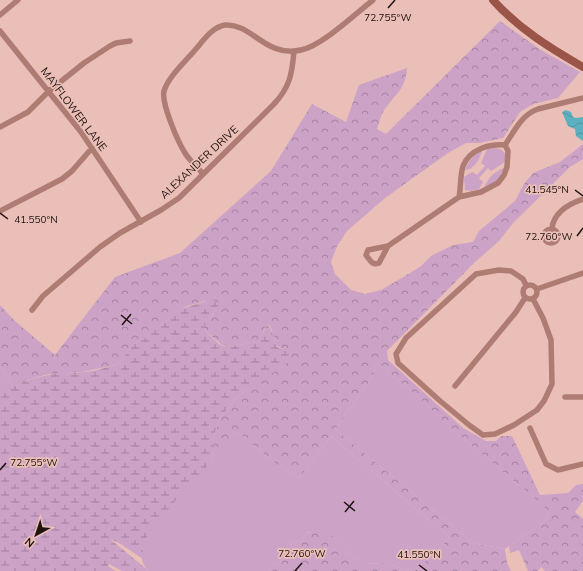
<svg xmlns="http://www.w3.org/2000/svg" width="583" height="571" font-family="Mulish,sans-serif">
<style>
.grass{fill:#cca2c7}
.forest{fill:url(#forest-crowns)}
.wetland{fill:url(#wetland-marsh)}
.water{fill:url(#water-waves)}
.lines{fill:none;stroke-linecap:round;stroke-linejoin:round}
.street{stroke:#ae7c73;stroke-width:5.5}
.secondary{stroke:#9b5448;stroke-width:8}
.ticks{fill:none;stroke:#211310;stroke-width:1.5}
.labels{text-anchor:middle;stroke-width:3.5;stroke-linejoin:round;paint-order:stroke}
.street-label{font-size:11px;fill:#211310;stroke:#eabfb7}
.ticks-label{font-size:10px;text-anchor:middle;fill:#211310;stroke:#eabfb7;stroke-width:3.5;stroke-linejoin:round;paint-order:stroke}
</style>
<defs>
<pattern id="forest-crowns" width="20" height="18" patternUnits="userSpaceOnUse"><rect width="20" height="18" fill="#cca2c7"/><path d="M2 6a3 3 0 1 1 6 0M12 15a3 3 0 1 1 6 0" fill="none" stroke="#a583a0"/></pattern>
<pattern id="wetland-marsh" width="20" height="14" patternUnits="userSpaceOnUse"><rect width="20" height="14" fill="#cca2c7"/><path d="M1 5h8M5 5V1M11 12h8M15 12V8" fill="none" stroke="#a583a0"/></pattern>
<pattern id="water-waves" width="16" height="10" patternUnits="userSpaceOnUse"><rect width="16" height="10" fill="#5cb0bf"/><path d="M0 5q4-4 8 0t8 0" fill="none" stroke="#5096a3"/></pattern>
</defs>
<rect width="100%" height="100%" fill="#eabfb7"/>
<path class="grass" d="M495 148 500 149 506 154V161L493 170 491 171 488 168 479 178 483 182 479 189 471 191 465 190 464 177 472 172 477 175 485 166 481 163 487 149Z
M482 151C480 159 474 170 465 170 468 161 474 155 482 151Z
M504 168 497 181 484 188C487 179 495 171 504 168Z
M377 363 416 395 453 430 544 506 548 513 547 519 505 549 473 543 335 429 371 379Z
M0 367 13 387 0 402Z
M237 432 278 465 299 478 331 436 449 537 440 549 414 571H408L386 563 363 564 350 554 332 535 308 532 301 542 293 541 283 561 273 564 269 571H149C140 564 140 550 144 540 149 528 162 515 170 505 192 481 215 457 237 432Z"/>
<path class="forest" d="M500 21 541 50 580 72 558 98 533 104 520 112 503 138 479 143H466L448 153 385 198 347 231 337 246 331 262 335 274 351 290 365 294 381 290 400 279 421 266 431 256 453 245 473 242 479 231 515 201 524 184 533 173 560 162 583 144V159L570 167 514 222 499 241 475 262 387 351 388 360 463 428 486 441H496L501 436H512L540 495 568 493 576 485 583 484V501L575 512 583 519V571H545L541 567 538 571H528L519 550 510 553 509 546 547 519 548 513 544 506 453 430 416 395 377 363 371 379 335 429 473 543 505 549 507 563 511 571H414L440 549 449 537 331 436 299 478 278 465 237 432 210 463 214 452V435L220 418 236 398 251 386 285 365 290 352 285 348C271 349 276 334 269 325L266 326 258 342 231 346 222 345 203 329C206 317 218 315 217 301H205L187 306 179 310 148 336 132 345 121 361 115 365 82 372 49 374 30 379 13 387 0 367V305L15 321 55 355 115 277 180 253 271 171 312 104 346 122 359 85 407 68C406 91 392 96 382 114 380 118 379 124 377 129L386 134Z
M315 526 332 535 350 554 363 564 386 563 408 571H269L273 564 283 561 293 541 301 542 308 532 310 533Z"/>
<path class="wetland" d="M210 300 217 301 219 305C215 310 205 324 203 329L219 344 223 346H231L258 342 267 325C276 332 272 344 279 348 281 349 286 348 289 348L290 352 285 365 243 392 235 399 220 418 214 435V452L210 463 177 499 149 533 143 546V559L119 543 110 539 149 571H122L109 564 108 566 115 571H0V398L10 388 31 379 57 373H75L93 371 115 365 121 361 132 345 148 336 180 309Z"/>
<path class="water" d="M566 110 571 112 573 117 576 118 583 117V141L576 136 575 129 568 126 562 112Z"/>
<g class="lines">
<path class="street" d="M0 15 18 0
M0 31 81 132 141 222
M0 127 28 112 49 91 84 63 110 46 116 43 130 41
M505 145C514 132 521 115 538 109L583 98
M203 174C197 167 190 161 185 153 178 142 161 103 164 91 168 77 186 61 195 50 203 41 212 27 225 25 252 23 265 58 301 50 322 46 355 14 373 0
M459 197C461 187 460 176 463 166 470 149 489 144 505 145
M0 211 62 179 72 171 92 148
M552 228C554 212 568 204 583 199
M544 236a7 7 0 1 1 14 0a7 7 0 1 1-14 0Z
M388 246 459 197 481 192 498 183 504 175 507 167 508 151 505 145
M388 246 379 263C372 266 370 260 366 255L368 250Z
M523 292a7 7 0 1 1 14 0a7 7 0 1 1-14 0Z
M526 285 523 279 511 271 499 270 476 274 406 338 396 354 398 363 439 400 469 425 483 435 495 434 514 425 537 410 544 401 552 384 551 340 543 318 533 299
M537 289 583 273
M32 310 43 296 100 247 120 233 161 210 179 198 274 104C290 87 292 74 294 51
M455 386 516 312 525 298
M565 397H583
M530 428 546 464 558 470 583 464"/>
<path class="secondary" d="M493 0C519 29 550 48 583 67"/>
</g>
<path class="ticks" d="M388 8 395 0M575 190 583 196M0 213 8 219M577 236 583 228M121 315 132 324M122 325 131 314M0 470 6 463M344 502 355 511M345 512 354 501M419 565 427 571M295 571 302 563"/>
<g class="labels">
<g class="street-label">
<text transform="translate(74 109) rotate(53)" y="4">MAYFLOWER LANE</text>
<text transform="translate(199 162) rotate(-43)" y="4">ALEXANDER DRIVE</text>
</g>
</g>
<g class="ticks-label">
<text x="388" y="21">72.755°W</text>
<text x="547" y="193">41.545°N</text>
<text x="36" y="223">41.550°N</text>
<text x="549" y="240">72.760°W</text>
<text x="34" y="466">72.755°W</text>
<text x="302" y="557">72.760°W</text>
<text x="419" y="558">41.550°N</text>
</g>
<g transform="translate(36 535) rotate(220)" stroke="#eabfb7" stroke-width="3" paint-order="stroke">
<path d="M0-3L7 15L0 10L-7 15Z" fill="#211310"/>
<text y="-6" font-size="11" font-weight="bold" text-anchor="middle" fill="#211310">N</text>
</g>
</svg>
